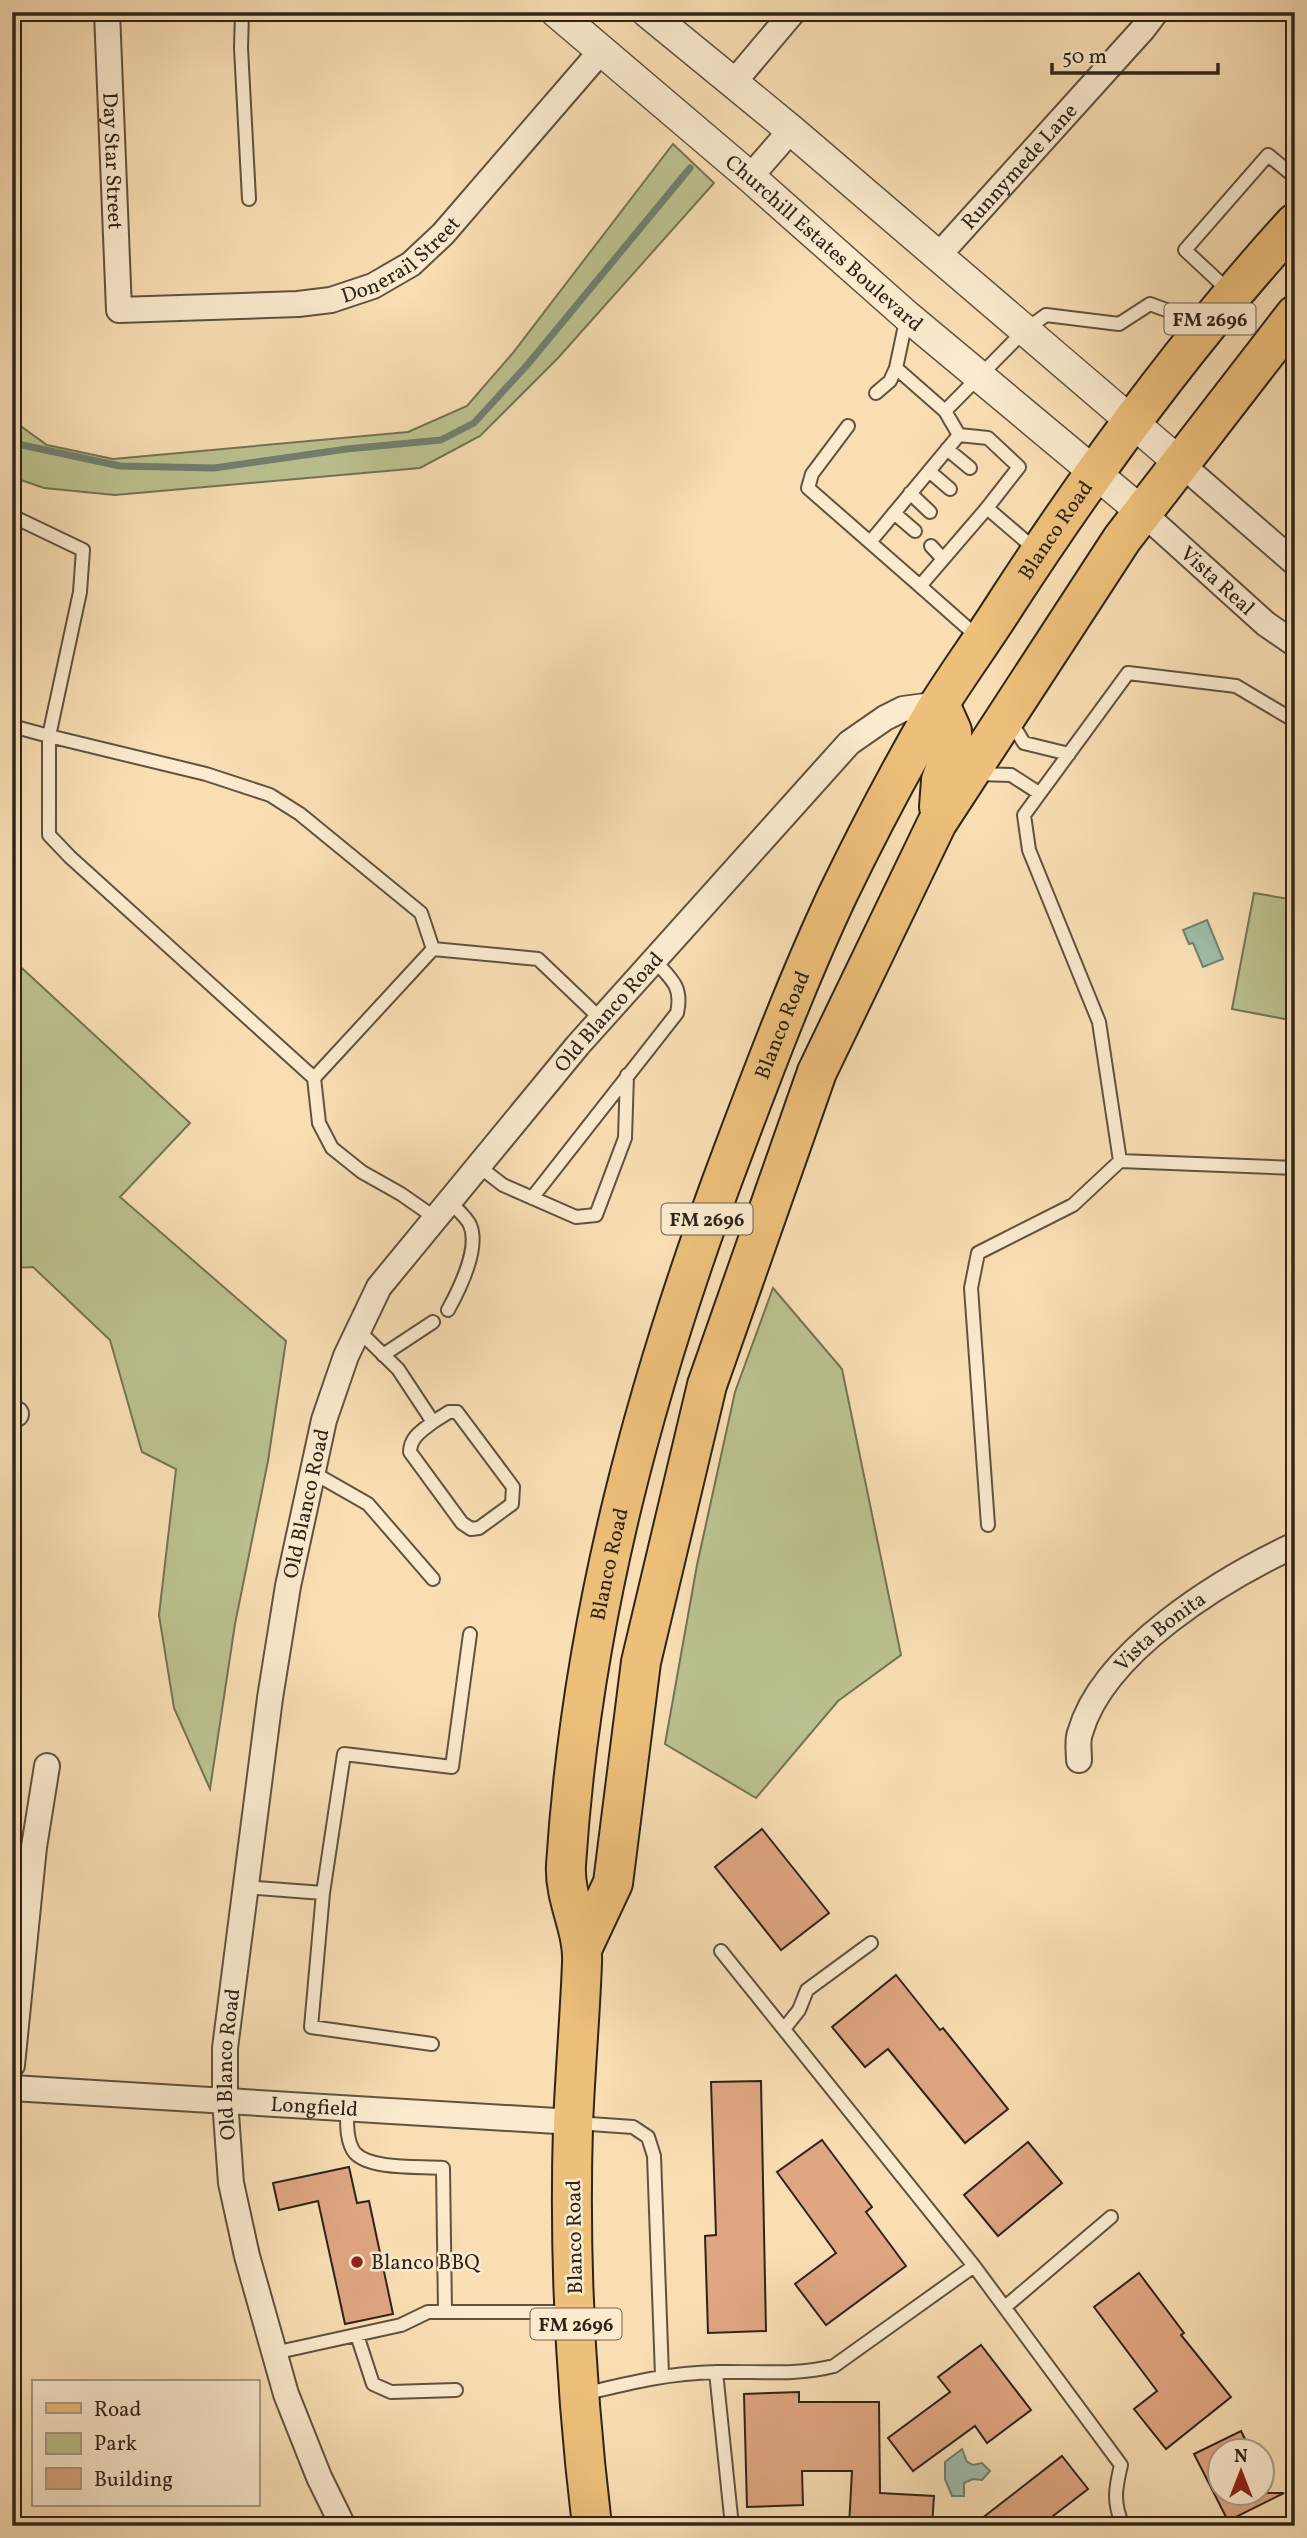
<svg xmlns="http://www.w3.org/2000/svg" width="1307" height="2538" font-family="Vollkorn,serif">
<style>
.green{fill:#bbc28f;stroke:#747354;stroke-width:2}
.water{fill:#9ebda9;stroke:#718070;stroke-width:2}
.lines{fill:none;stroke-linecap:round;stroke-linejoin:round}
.stream{stroke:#718070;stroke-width:7}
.building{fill:#e0a682;stroke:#2e241a;stroke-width:2}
.service-casing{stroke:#615240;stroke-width:16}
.minor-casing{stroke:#615240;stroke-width:28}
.tertiary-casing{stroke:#615240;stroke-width:33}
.primary-casing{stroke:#2e241a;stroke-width:42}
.service{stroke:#fbeace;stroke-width:12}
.minor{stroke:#fbeace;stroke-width:24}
.tertiary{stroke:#fbeace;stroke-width:30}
.primary{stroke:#ecbf7a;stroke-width:38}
.poi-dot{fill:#8f2418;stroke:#fbeace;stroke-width:2.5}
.labels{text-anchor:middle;stroke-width:5;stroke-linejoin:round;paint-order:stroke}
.shield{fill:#fbeace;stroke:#6c5f50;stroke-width:2}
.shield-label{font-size:19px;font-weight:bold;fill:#2e241a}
.street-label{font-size:21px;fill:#2e241a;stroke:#fbeace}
.poi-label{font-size:21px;fill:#2e241a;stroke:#fbeace;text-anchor:start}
</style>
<rect width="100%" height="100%" fill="#f9deb4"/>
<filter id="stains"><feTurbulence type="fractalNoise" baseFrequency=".00286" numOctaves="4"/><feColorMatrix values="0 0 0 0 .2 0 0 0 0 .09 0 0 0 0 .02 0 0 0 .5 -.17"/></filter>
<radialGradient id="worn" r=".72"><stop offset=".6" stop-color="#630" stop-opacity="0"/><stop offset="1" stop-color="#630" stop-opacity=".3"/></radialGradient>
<path class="green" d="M673 144 714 183 558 358 480 436 420 468 115 495 44 488 12 477V420L47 445 113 459 408 432 467 406 512 354Z
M1254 893 1295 900V1021L1232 1009Z
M12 959 190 1123 120 1197 286 1341 268 1461 235 1624 210 1789 174 1708 159 1615 176 1469 142 1452 110 1340 33 1267 12 1268Z
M773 1288 842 1369 901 1655 838 1701 756 1798 665 1744 697 1565 735 1392Z"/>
<path class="water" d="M1207 920 1223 959 1203 967 1193 943 1189 944 1183 930Z
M962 2449 967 2462 973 2465 982 2463 990 2471 982 2480 973 2479 964 2483V2496H952L945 2479V2462Z"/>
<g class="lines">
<path class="stream" d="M12 440 22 445 120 466 214 468 347 449 441 440 474 423 528 364 690 168"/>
</g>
<path class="building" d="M762 1829 829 1913 781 1950 715 1867Z
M896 1975 940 2030 943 2028 1008 2109 965 2143 888 2049 865 2067 832 2027Z
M761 2081 766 2331 708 2333 705 2236 716 2235 711 2082Z
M822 2140 872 2207 866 2212 906 2266 826 2325 795 2284 836 2253 777 2172Z
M1028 2142 1062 2183 998 2236 964 2195Z
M349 2167 357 2203 369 2201 393 2314 345 2324 318 2201 279 2210 273 2183Z
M1139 2273 1184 2333 1181 2335 1231 2397 1166 2449 1134 2409 1157 2391 1094 2307Z
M981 2345 1031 2410 987 2443 975 2426 913 2471 888 2438 950 2392 938 2377Z
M799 2392V2402H879L880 2493 934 2496 932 2526H849L852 2471H802L803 2505 747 2507 744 2394Z
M1241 2431 1251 2451H1220V2493H1284L1228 2521 1194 2454Z
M1062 2456 1088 2489 1040 2526H972Z"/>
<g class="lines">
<g class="service-casing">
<path id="service" d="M242 12 241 48 249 199
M1229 291 1185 250 1268 155 1295 177
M907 316 896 368 945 411
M876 393 890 381 896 368
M848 426 812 474 808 488 920 586
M959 435 988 438 1019 467 987 508
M947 449 970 468
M929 471 950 489
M910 493 930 512
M894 513 915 531
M12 516 83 550 80 592 49 736 12 726
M871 541 959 435 945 411 1025 330 1046 315 1119 324 1150 304 1177 314 1198 331
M931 546 943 559
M980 639 920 586 987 508 1036 550
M1010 720 1024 743 1069 754
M977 774 1011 775 1039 793
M433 949 538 959 601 1019
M314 1078 70 857 49 835V736L206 774 270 795 300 814 421 913 433 949 314 1078 319 1123 332 1148 362 1172 401 1194 434 1217
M1120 1161 1295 1168
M477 1165 503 1185 576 1217 596 1215 625 1138 627 1075
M532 1198 677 1013C683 986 671 979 654 960
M448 1200C455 1208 466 1216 470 1225 480 1248 459 1290 448 1310
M358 1330 398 1369 433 1422 449 1412H457L513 1487 512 1504 479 1528 471 1529 462 1523 410 1452C410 1437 423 1430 433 1422
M383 1355 433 1322
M312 1472 368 1504 433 1579
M988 1525 971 1288 978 1253 1073 1205 1120 1161 1099 1022 1029 850 1024 815 1128 673 1236 686 1295 721
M245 1887 323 1893 344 1754 452 1767 470 1634
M323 1893 311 2027 432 2044
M721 1951 974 2266 1121 2465C1115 2490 1113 2502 1123 2526
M784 2029 799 2010 807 1990 871 1943
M347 2109C347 2122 346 2142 355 2153 371 2170 420 2166 443 2168L445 2312
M576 2123 633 2127 648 2137 654 2156 662 2375
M1005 2307 1111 2217
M357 2335 373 2384 391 2392 456 2390
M274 2353 401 2325 428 2312H569
M716 2372 732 2526
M583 2394C629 2383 668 2373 716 2372 756 2371 795 2376 834 2366L974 2266"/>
</g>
<g class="minor-casing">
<g id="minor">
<path id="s1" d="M107 12 119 310 298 304 331 300 373 286 411 264 443 234 601 51"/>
<path d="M734 82 793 12"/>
<path d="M750 177 791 130"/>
<path id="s2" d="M938 256 1143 29 1156 12"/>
<path d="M1180 463 1295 563"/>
<path id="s3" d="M1142 512 1266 624 1295 644"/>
<path d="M12 1413 16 1414"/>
<path id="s4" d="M1079 1760C1079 1751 1077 1741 1080 1733 1103 1651 1222 1579 1295 1545"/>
<path d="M12 2065 34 1847 47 1766"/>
<path id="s5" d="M12 2088 573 2122"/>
<path id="s6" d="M343 2526 319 2477 286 2394 247 2256 231 2183 225 2100V2048L270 1698 288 1586 324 1420 346 1356 379 1287 578 1045 849 743 885 718 903 709 940 704"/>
</g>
</g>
<g class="tertiary-casing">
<g id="tertiary">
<path id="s7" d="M556 12 750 177 907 316 1142 512"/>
<path d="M647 12 791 130 1180 463"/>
</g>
</g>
<g class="primary-casing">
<g id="primary">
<path d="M939 807 941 780 952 749V731L940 704"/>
<path d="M583 1947 613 1883 641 1662 707 1385 817 1072 937 823 1122 539 1295 315"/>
<path id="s8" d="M592 2526C576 2393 569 2259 573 2126 575 2072 580 2017 582 1963 584 1930 564 1899 566 1865 582 1617 646 1381 734 1149 766 1064 799 977 838 894 869 830 902 767 938 706 960 671 985 637 1007 602 1094 468 1187 341 1295 223"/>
</g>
</g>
<use href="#service" class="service"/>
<use href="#minor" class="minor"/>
<use href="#tertiary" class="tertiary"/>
<use href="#primary" class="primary"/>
</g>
<circle class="poi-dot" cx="357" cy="2262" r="7"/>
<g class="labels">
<g class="shield">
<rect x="1164.5" y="303.5" width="91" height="31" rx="5"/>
<rect x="661.5" y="1203.5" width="91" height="31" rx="5"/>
<rect x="530.5" y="2308.5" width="91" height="31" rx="5"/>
</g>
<g class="shield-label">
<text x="1210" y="326">FM 2696</text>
<text x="707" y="1226">FM 2696</text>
<text x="576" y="2331">FM 2696</text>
</g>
<g class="street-label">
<text dy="7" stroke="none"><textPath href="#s1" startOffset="149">Day Star Street</textPath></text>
<text dy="7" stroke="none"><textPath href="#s2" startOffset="121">Runnymede Lane</textPath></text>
<text dy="7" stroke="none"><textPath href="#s7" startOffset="354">Churchill Estates Boulevard</textPath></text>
<text dy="7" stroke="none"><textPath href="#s1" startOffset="592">Donerail Street</textPath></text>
<text dy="7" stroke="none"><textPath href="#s8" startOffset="2102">Blanco Road</textPath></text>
<text dy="7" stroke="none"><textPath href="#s3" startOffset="102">Vista Real</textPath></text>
<text dy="7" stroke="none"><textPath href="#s6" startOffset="1636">Old Blanco Road</textPath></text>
<text dy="7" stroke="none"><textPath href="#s8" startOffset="1535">Blanco Road</textPath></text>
<text dy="7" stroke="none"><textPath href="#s6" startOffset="1048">Old Blanco Road</textPath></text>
<text dy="7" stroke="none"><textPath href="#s8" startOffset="968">Blanco Road</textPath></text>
<text dy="7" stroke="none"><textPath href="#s4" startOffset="159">Vista Bonita</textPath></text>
<text dy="7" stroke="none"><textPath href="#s6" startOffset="481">Old Blanco Road</textPath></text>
<text dy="7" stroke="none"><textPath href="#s5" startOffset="303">Longfield</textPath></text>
<text transform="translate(574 2237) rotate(-91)" y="7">Blanco Road</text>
</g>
<g class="poi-label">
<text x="371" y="2269">Blanco BBQ</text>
</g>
</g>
<rect width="1307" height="2538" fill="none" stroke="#f9deb4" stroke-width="42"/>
<rect x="14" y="14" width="1279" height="2510" fill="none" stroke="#2e241a" stroke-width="3.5"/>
<rect x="21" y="21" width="1265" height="2496" fill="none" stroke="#2e241a" stroke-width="2"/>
<rect x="32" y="2380" width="228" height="126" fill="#fbeace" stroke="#a99b86" stroke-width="2"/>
<rect x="46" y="2403" width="35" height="10" fill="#ecbf7a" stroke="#a99b86" stroke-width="2"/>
<text x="94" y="2416" font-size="21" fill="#2e241a">Road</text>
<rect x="46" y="2433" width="35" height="21" fill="#bbc28f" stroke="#a99b86" stroke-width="2"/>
<text x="94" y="2450" font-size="21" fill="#2e241a">Park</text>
<rect x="46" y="2468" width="35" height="21" fill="#e0a682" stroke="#a99b86" stroke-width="2"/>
<text x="94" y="2486" font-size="21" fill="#2e241a">Building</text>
<g transform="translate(1241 2472)"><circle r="33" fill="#fbeace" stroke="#a99b86" stroke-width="2"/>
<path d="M0-5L12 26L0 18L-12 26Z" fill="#8f2418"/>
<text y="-10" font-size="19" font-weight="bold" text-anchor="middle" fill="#2e241a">N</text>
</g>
<path d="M1052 63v10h166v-10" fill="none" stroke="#2e241a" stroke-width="3.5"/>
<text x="1062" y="63" font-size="21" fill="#2e241a" stroke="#fbeace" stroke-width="5" paint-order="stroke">50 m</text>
<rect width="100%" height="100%" filter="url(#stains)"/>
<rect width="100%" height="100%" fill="url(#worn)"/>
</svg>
